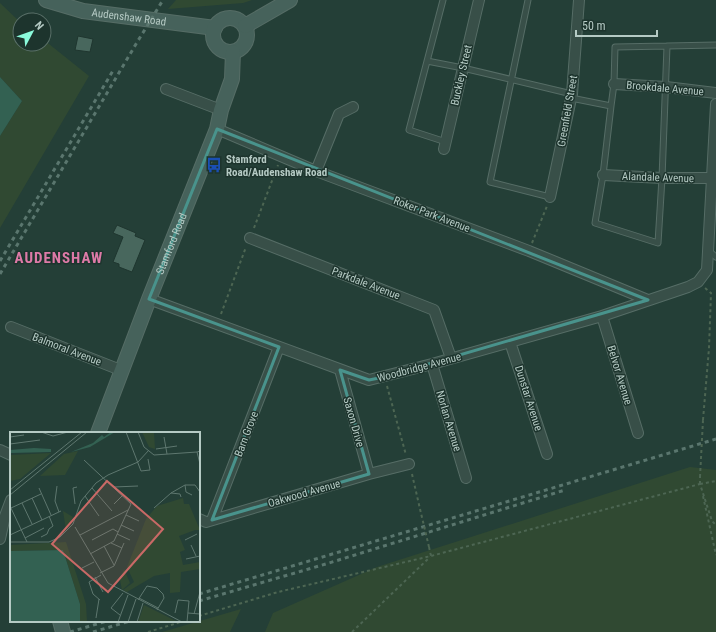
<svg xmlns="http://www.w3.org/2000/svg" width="716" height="632" font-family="'Roboto Condensed',sans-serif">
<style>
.green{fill:#304932}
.water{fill:#336152}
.building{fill:#48675d;stroke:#1f362f}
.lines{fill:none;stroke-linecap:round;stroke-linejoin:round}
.lane-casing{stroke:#566d66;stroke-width:7}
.street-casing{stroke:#566d66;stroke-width:12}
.secondary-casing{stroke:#566d66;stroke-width:16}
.path{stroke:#4d6653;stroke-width:2;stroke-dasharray:3 3;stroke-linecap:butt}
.lane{stroke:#384f48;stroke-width:5}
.street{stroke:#384f48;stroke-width:10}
.secondary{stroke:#46625b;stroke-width:14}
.rail{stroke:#5a766e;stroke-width:3;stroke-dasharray:4 4;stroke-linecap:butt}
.path-bridge{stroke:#4d6653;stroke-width:2;stroke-dasharray:3 3;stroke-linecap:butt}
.marked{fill:none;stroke:#49938c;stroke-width:3;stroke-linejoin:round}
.labels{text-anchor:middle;stroke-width:3;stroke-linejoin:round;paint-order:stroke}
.street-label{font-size:11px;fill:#b5cac4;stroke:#1d342d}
.poi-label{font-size:11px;font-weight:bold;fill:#b5cac4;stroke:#1d342d;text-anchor:start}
.district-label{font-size:15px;font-weight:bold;letter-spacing:1px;fill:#dd7aa7;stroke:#1d342d}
.inset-road{fill:none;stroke:#5e776f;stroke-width:1}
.view{fill:#c96966;fill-opacity:0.15;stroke:#c96966;stroke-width:2}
.inset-edge{fill:none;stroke:#b5cac4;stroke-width:2}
</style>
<rect width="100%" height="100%" fill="#243f37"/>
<path class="green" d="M176 0H252L243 3 168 9Z
M0 3 20 22V44H44V40L89 76 0 228V136L22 101 0 77Z
M690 467 716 470V632H265L273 613 377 567Z
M241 609 230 632H162Z"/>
<path class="water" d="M0 77 22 101 0 136Z"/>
<path class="building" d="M78 36 93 39 90 52 75 50Z
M117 225 136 233 135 236 145 240 132 272 119 267V264L113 262 123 237 113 233Z"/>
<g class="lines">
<g class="lane-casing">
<path id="lane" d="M443 0 409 130 446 142
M528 0 490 182 550 197
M667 46 716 45
M427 61 463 68 572 94
M571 98 611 106 603 175 595 223 658 243 662 178 667 46 615 47 614 84 611 106
M709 251 716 257"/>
</g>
<g class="street-casing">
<path id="street" d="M614 84 666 87 716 93
M166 89 221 110
M217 129 316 171 529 251 648 300
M444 149 479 0
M316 171 339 114 353 107
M603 175 662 178H713
M550 197 572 94 579 0
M250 238 434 310 451 358
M149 299 369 380 432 364 602 316 688 287 698 282 707 270 716 104
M602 316 638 433
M11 327 123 371
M510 342 547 454
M432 364 466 478
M340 370 369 474
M0 450 11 455
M199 519 206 522 369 474 409 464
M212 520 279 347
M0 539 5 516 11 500"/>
</g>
<g class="secondary-casing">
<g id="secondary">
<path id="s1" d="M46 0 83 11 215 28"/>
<circle cx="230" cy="35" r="17"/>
<path d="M245 26 290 0"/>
<path id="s2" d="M98 433 149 299 217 129 221 110 232 79 233 52"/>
<path d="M60 621 63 632"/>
</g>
</g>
<path class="path" d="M254 228 278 165
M532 243 547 206
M221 314 246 247
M387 386 406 455
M703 420 709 348 711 293 705 288
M412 474 420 509
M700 484V477
M700 484 716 481
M703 496 716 555
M429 547 431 556
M199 616 278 592 431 556 700 484 712 521 716 525
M148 632 184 621
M352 632 430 557"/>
<use href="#lane" class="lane"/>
<use href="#street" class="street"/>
<use href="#secondary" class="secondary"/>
<path class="rail" d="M0 261 114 69
M0 274 136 44 163 0
M199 594 716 439
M199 601 329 563 565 490
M70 632 107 621
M93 632 130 621"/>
<path class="path-bridge" d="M700 477 703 420
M420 509 429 547"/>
</g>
<path class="marked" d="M217 129 648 300 384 377 369 380 340 370 369 474 212 520 279 347 149 299Z"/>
<defs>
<g id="bus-bare" transform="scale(1.2)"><path d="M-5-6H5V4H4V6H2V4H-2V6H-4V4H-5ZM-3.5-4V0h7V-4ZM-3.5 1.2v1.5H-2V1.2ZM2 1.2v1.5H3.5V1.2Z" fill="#1a4fb4" stroke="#1d342d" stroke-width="2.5" paint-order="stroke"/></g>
</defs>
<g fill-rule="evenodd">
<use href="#bus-bare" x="214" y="165"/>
</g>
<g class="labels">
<g class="street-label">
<text dy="4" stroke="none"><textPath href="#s1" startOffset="85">Audenshaw Road</textPath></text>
<text transform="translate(461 75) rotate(-77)" y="4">Buckley Street</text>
<text transform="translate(665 88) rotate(5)" y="4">Brookdale Avenue</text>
<text transform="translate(567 111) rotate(-80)" y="4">Greenfield Street</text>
<text transform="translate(658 177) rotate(2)" y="4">Alandale Avenue</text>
<text transform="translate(432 214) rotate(21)" y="4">Roker Park Avenue</text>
<text dy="4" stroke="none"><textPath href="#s2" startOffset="203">Stamford Road</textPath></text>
<text transform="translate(366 283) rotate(21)" y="4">Parkdale Avenue</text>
<text transform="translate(67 349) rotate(21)" y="4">Balmoral Avenue</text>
<text transform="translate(419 367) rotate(-15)" y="4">Woodbridge Avenue</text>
<text transform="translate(620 375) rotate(73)" y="4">Belvor Avenue</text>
<text transform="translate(529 398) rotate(72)" y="4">Dunstar Avenue</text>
<text transform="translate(449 421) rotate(73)" y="4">Norlan Avenue</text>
<text transform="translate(354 422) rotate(74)" y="4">Saxon Drive</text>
<text transform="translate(246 434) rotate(-69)" y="4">Barn Grove</text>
<text transform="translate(304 493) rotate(-16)" y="4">Oakwood Avenue</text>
</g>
<g class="poi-label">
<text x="226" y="163">Stamford<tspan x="226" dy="13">Road/Audenshaw Road</tspan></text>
</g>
<g class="district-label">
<text x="59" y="263">AUDENSHAW</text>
</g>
</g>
<g transform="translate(10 432)">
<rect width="190" height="190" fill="#243f37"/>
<path d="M132 0H144L145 17 139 15ZM68 19 55 43 30 44 54 22ZM41 21 10 47 0 49V23ZM173 66 174 72H179L190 98H185L169 104 175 118 170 120 173 133 190 130V137L171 140 170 160 160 161V141L144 144 117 160 113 158 124 150 117 135 136 87 147 74ZM53 79 63 85 56 98ZM56 110 76 172 77 190H70V172L53 118 0 119V113ZM114 137 120 151 112 158 110 148ZM134 173 166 189V190H128Z" fill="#304932"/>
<path d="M101 0H105L80 15 61 20 83 11 92 3 94 5ZM24 16 41 17V20L0 21V18ZM53 118 70 172V190H0V119Z" fill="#336152"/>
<path class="inset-road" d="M31 0 43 4 58 0M116 0 131 39 140 38 138 27M128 0 134 15 144 23 187 20M0 5 14 3M154 5 157 22M0 12 30 8M146 17 167 14M190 19 187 20 190 32M74 28 121 72 104 109 80 122M47 54 45 69 49 80M104 55 128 54M29 56 41 83M82 56 102 79M0 58 72 0M0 63 77 0M182 63 176 60 175 53H185L190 60M75 64 89 84M171 65 170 62 161 61 175 53M22 66 32 88M12 71 22 92M65 72 63 56 67 55M104 72 113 63M0 74 17 110M1 76 31 62M144 76 161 61M116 83 129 89M111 93 124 99M65 95 98 151 172 190M107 102 120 108M0 103 51 79M70 103 118 78M31 105 37 102 39 97 43 94 39 84M15 106 34 96M82 108 103 97 108 100M175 108 187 102M0 110H39L50 105 63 92 71 69 86 51 98 43 128 30 139 18M101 111 112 116M181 113 186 124M94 114 104 133M176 127 190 124M72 136 84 130M90 141 104 134 114 111M85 145 93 160M129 166 148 176M90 168 83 162 79 150 91 143M128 168 137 154 147 156 153 162 154 166 147 178M165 181 168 168 179 169 177 190M178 181 190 182M184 182 190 160M110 183 101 176 113 161M86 186 89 167M108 190 118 163M118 190 126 167M127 190 133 171"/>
<path class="view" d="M97 49 153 97 98 160 42 112Z"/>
<rect width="190" height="190" class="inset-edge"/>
</g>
<g transform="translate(32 32) rotate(49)"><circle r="19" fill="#1d342d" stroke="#5a7069"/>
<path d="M0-3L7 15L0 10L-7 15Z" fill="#8afadb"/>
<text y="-6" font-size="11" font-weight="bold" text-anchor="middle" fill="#b5cac4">N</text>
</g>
<path d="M576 30v6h81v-6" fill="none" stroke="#b5cac4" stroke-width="2"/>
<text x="582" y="30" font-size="12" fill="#b5cac4" stroke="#1d342d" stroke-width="3" paint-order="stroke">50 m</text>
</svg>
